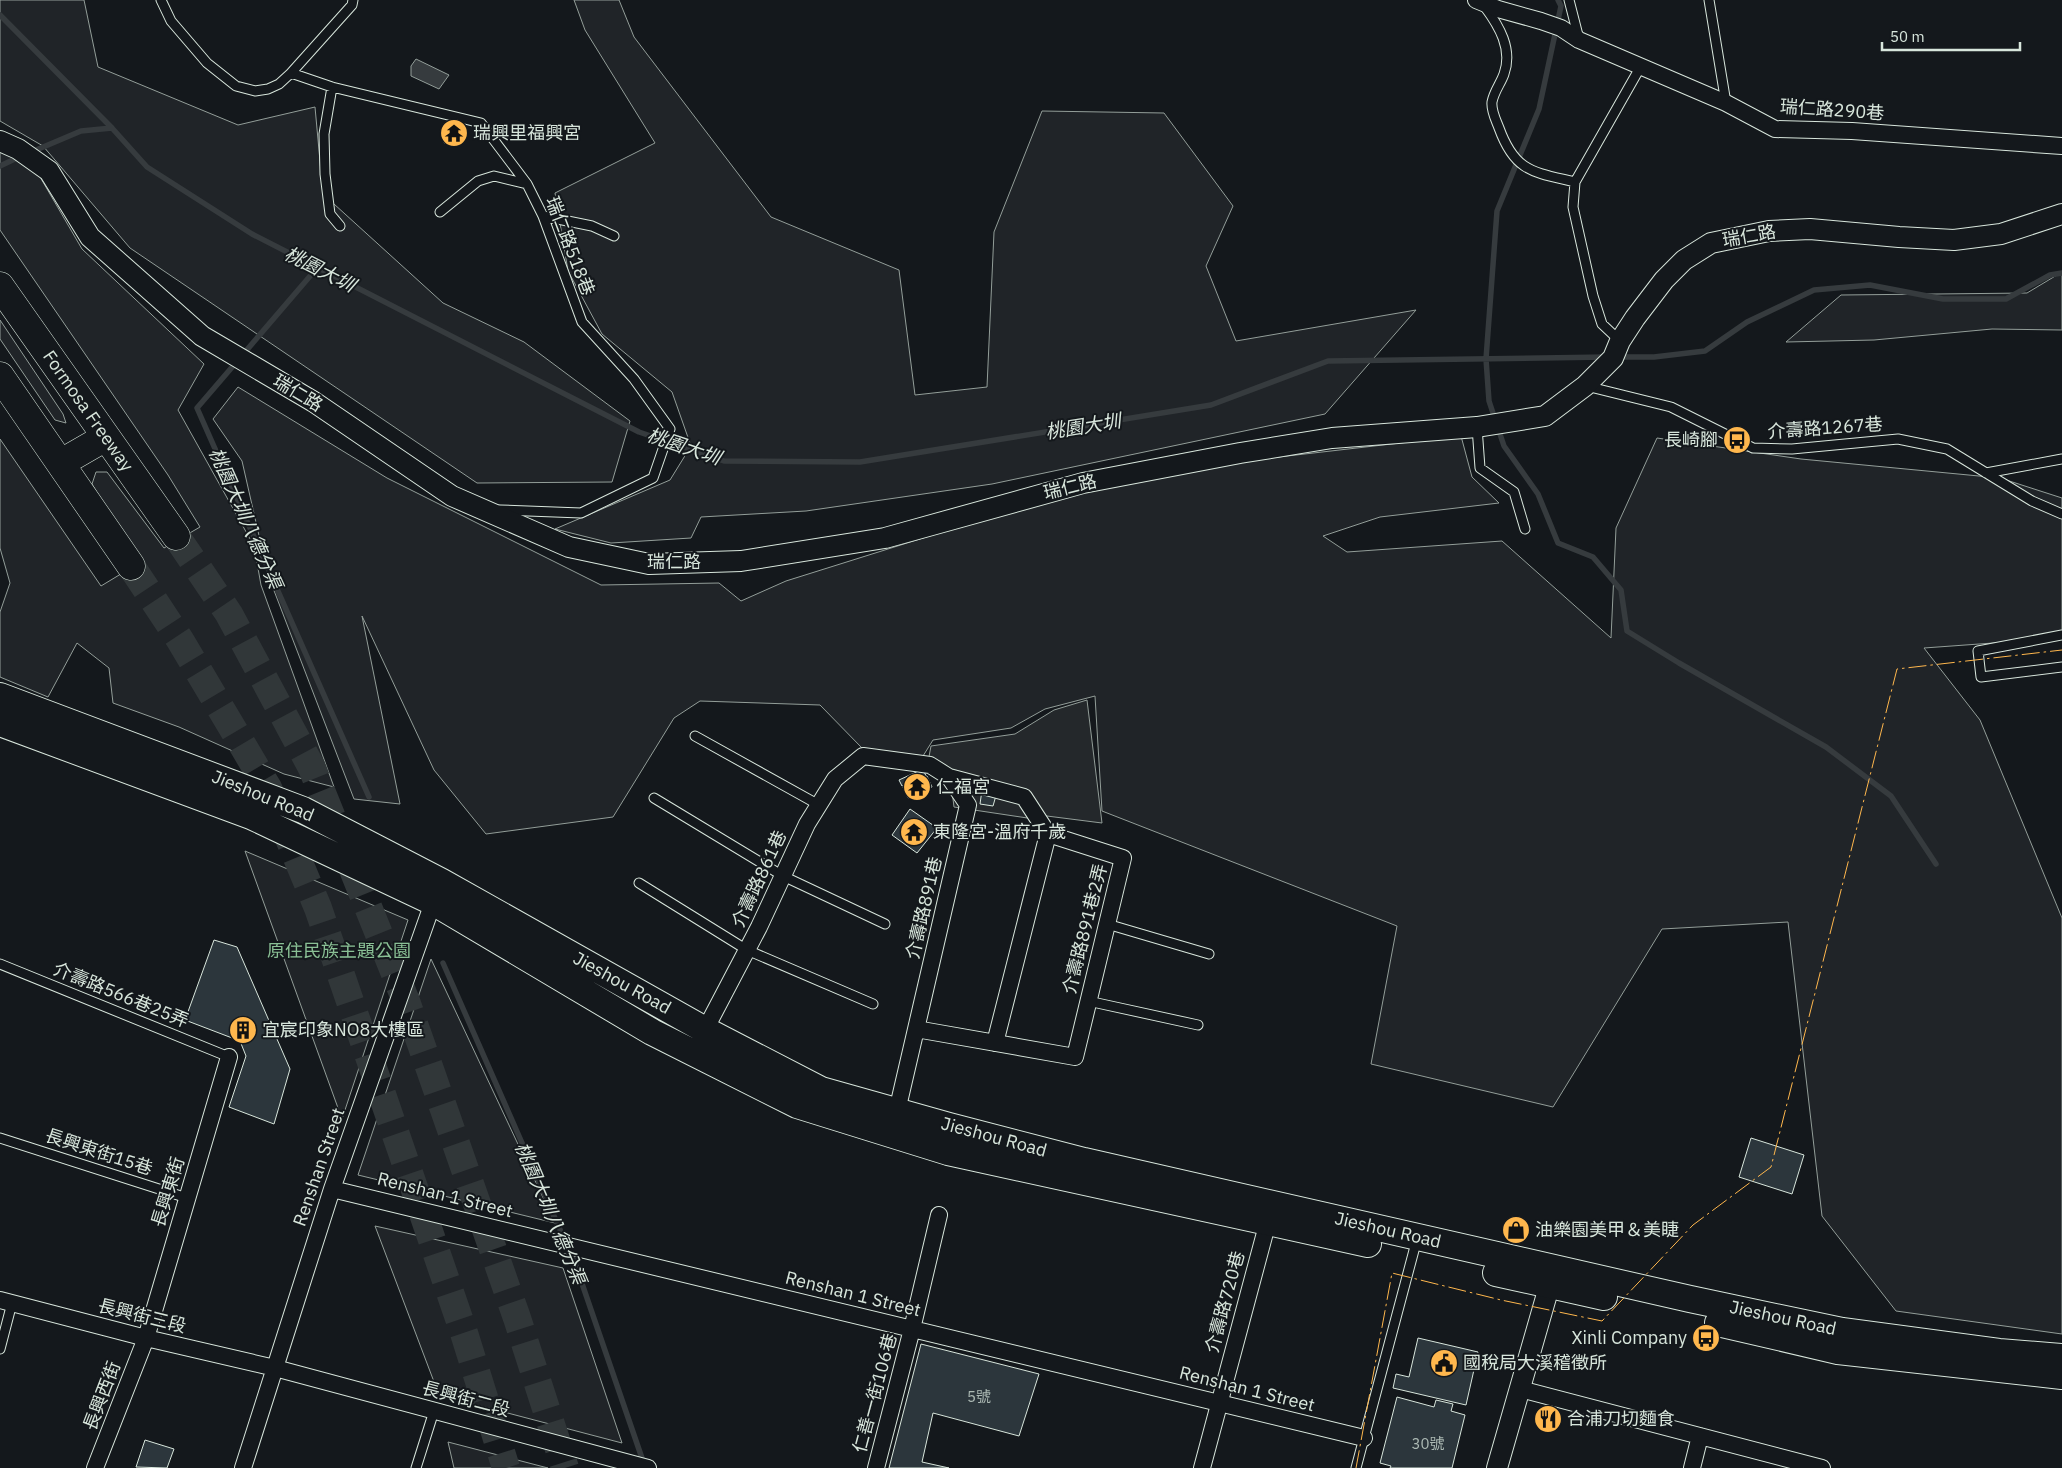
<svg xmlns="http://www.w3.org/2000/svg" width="2062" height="1468" font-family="'IBM Plex Sans','Noto Sans TC',sans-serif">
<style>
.green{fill:#202428;stroke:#939e99}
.parking{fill:#24282b;stroke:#939e99}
.water{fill:#363b3e;stroke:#939e99}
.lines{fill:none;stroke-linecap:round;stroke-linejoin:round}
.stream{stroke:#363b3e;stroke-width:5.5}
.building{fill:#2c363c;stroke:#d8e6dc}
.motorway-tunnel{stroke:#313739;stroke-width:28;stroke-dasharray:28 14;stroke-linecap:butt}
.service-casing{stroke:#d8e6dc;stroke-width:11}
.minor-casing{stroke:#d8e6dc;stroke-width:18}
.tertiary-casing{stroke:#d8e6dc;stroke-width:22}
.primary-casing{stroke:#d8e6dc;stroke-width:28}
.motorway-casing{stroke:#d8e6dc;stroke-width:29}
.service{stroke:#14181c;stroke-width:9}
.minor{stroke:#14181c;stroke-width:16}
.tertiary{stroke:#14181c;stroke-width:20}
.primary{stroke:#14181c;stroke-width:26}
.motorway{stroke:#14181c;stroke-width:28}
.power{stroke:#ffb74d;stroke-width:1;stroke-dasharray:18 4 2.5 4;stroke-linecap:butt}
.labels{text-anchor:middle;stroke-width:4;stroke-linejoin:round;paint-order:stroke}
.number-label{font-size:15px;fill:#adbab4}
.street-label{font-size:18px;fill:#d8e6dc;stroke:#14181c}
.poi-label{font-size:18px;fill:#d8e6dc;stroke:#14181c;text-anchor:start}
.park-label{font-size:18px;fill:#8ac095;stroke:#14181c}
.water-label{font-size:19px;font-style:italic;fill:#d8e6dc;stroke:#14181c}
</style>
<rect width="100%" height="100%" fill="#14181c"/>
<path class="green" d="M0 0H84L98 67 238 125 315 107 323 194 443 303 524 342 630 421 612 482 477 483 130 248 43 146 0 121Z
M574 0H619L634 37 771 217 899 270 915 395 987 387 994 232 1042 111 1164 113 1233 206 1206 266 1236 341 1416 310 1325 414 992 484 806 511 701 517 691 538 611 543 555 529 670 480 691 446 672 392 602 334 568 271 555 193 655 143 585 30Z
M0 151 36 170 82 249 204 364 178 410 254 546 261 585 334 787 284 774 179 727 113 703 109 668 77 643 48 697 0 677V612L10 583 0 548V439L101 586 139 563 92 484 96 472H107L164 548 200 527 168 475 0 230Z
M2062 272V330L1992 329 1874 340 1786 342 1841 295 2027 293Z
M0 320 63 414 66 423 55 420 0 339Z
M238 387 387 478 601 585 719 583 741 601 786 581 939 533 1036 503 1149 476 1270 458 1461 436 1472 477 1499 503 1380 517 1323 536 1347 552 1502 541 1611 638 1616 528 1657 438 1801 459 2000 478 2062 498V638L1924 648 1980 720 2062 918V1334L1896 1311 1822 1216 1788 922 1662 929 1553 1107 1371 1064 1397 926 1102 811 1095 696 1045 709 1011 728 933 740 923 756 862 748 820 705 700 701 674 718 613 817 486 834 434 770 362 616 400 804 354 799 268 575 242 461 213 419Z
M245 851 408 920 342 1119Z
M431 959 555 1223 358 1175Z
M375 1226 563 1268 622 1443 439 1395Z
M448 1442 548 1468H454Z"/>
<path class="parking" d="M1087 700 1102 823 1039 815 1034 819 954 807 950 775 928 762 931 746 1015 734 1054 710Z"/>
<path class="water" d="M416 59 449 75 439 89 411 76V66Z"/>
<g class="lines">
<path class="stream" d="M1558 0 1561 6 1539 109 1497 211 1486 359 1489 401 1504 446 1538 494 1558 543 1593 557 1621 590 1627 631 1679 663 1826 747 1891 796 1936 864
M0 15 112 128 147 167 252 234 639 432 724 461 860 462 1211 405 1328 361 1607 357
M29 153 81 131 112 128
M0 166 21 156
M317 268 197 408 369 797
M1617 357H1654L1705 351 1747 322 1814 290 1870 285 1943 299H2006L2050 275 2062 273
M443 963 576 1266 644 1464"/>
</g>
<path class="building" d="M450 120 463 122 458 145 444 143Z
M923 769 926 776 902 786 899 780Z
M927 776 932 787 908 798 903 787Z
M982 790 997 792 993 806 980 804Z
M910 809 937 828 917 853 892 835Z
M214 940 237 947 290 1069 274 1124 229 1107 246 1056 240 1041 185 1020Z
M1751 1138 1804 1155 1792 1194 1739 1177Z
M1418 1338 1478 1352 1466 1405 1393 1388 1396 1374 1409 1377Z
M921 1344 1039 1374 1019 1436 933 1413 922 1462 949 1468H889Z
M1397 1397 1434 1407 1436 1400 1453 1404 1451 1411 1465 1415 1452 1468H1390L1391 1466 1380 1463Z
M145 1440 174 1449 167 1468 136 1467Z"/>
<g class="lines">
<path class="motorway-tunnel" d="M176 536 229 614 312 768 406 1001 517 1318 565 1468
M131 566 180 640 268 788 318 908 464 1333 506 1468"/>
<g class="service-casing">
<path id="service" d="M161 0 171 21 207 63 236 86 255 91 268 89 279 84 291 73
M353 0 352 5 291 73 332 87 481 123 527 184 543 216 582 322 634 379 670 429 653 478 581 513 500 510
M1569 0 1579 39
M1709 0 1726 103
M1485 7C1499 26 1513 49 1504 74 1501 83 1494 91 1492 102 1491 111 1496 120 1499 128 1515 172 1533 172 1575 182
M332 87 324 134 325 174 330 214 340 226
M440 212 478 181 494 176 527 184
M543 216 592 226 614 236
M1620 341 1602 324 1593 296 1573 207 1575 182 1641 66
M1586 386 1671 407 1753 448 1792 449 1898 439 1947 449 2032 501 2062 514
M1477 427 1480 468 1514 492 1525 529
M1986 473 2062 459
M2062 635 1978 651 1981 677 2062 667
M695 736 819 805
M654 798 783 876 885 924
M639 883 747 950 873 1004
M1107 924 1209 954
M0 964 229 1057
M1088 1001 1198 1025
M0 1138 187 1198
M0 1349 12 1303
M416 1468 434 1411
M1356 1468 1417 1239"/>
</g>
<g class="minor-casing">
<path id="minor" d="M1476 0 1498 9 1541 21 1561 28 1579 40 1726 103 1775 129 1852 131 2062 146
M916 1029 1075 1057 1123 858 1048 834 1024 797 949 777
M705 1030 759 927 807 824 835 779 863 756 930 765 949 777 968 805 897 1111
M995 1043 1048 834
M332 1189 1364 1438
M0 1300 146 1338 275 1368 648 1468
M1520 1389 1822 1468
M95 1468 146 1338 229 1057
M243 1468 332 1189 436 894
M876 1468 912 1329 939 1215
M1202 1468 1270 1214
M1692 1468 1700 1436"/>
</g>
<g class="tertiary-casing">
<path id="tertiary" d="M0 141 18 149 49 171 90 237 202 336 314 402 452 496 569 547 649 564 741 561 885 538 1083 483 1240 453 1332 438 1477 427 1545 416 1585 386 1613 358 1620 341 1635 318 1664 280 1684 260 1711 243 1769 231 1810 229 1899 237 1954 240 2001 234 2062 214
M1497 1468 1553 1273"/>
</g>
<g class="primary-casing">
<path id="primary" d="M0 696 303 810 442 882 705 1030 821 1090 949 1126 1084 1161 1690 1299 1842 1331 1999 1352 2062 1357
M0 723 251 816 433 902 652 1032 797 1105 948 1152 1368 1244
M1496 1273 1604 1297
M1718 1323 1838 1351 2062 1376"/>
</g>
<g class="motorway-casing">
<path id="motorway" d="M0 286 176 536
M0 376 131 566
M61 463 106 437"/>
</g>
<use href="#service" class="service"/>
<use href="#minor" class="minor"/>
<use href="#tertiary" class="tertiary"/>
<use href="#primary" class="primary"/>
<use href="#motorway" class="motorway"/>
<path class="power" d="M1356 1468 1392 1273 1501 1300 1602 1321 1693 1225 1771 1167 1897 669 2062 650"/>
</g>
<defs>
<g id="temple-disc" transform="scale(1.4375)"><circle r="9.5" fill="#ffb74d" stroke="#14181c"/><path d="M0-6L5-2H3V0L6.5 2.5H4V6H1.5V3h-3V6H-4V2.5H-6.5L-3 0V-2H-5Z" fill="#111"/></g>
<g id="bus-disc" transform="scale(1.4375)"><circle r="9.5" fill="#ffb74d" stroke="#14181c"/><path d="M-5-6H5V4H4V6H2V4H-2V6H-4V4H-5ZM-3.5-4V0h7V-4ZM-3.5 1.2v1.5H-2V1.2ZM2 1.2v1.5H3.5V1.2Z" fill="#111"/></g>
<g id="building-disc" transform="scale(1.4375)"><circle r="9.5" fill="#ffb74d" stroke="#14181c"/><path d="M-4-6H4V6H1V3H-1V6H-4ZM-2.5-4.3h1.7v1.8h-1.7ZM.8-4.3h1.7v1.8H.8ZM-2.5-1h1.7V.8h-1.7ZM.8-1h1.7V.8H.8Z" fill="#111"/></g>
<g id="shop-disc" transform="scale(1.4375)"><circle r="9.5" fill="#ffb74d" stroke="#14181c"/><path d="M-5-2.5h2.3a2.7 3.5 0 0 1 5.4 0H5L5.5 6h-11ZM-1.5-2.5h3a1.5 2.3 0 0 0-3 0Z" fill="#111"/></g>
<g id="civic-disc" transform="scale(1.4375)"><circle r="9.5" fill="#ffb74d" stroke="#14181c"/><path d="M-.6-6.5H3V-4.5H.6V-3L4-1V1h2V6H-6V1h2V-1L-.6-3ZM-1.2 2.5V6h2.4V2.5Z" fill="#111"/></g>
<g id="restaurant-disc" transform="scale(1.4375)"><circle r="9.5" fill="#ffb74d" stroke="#14181c"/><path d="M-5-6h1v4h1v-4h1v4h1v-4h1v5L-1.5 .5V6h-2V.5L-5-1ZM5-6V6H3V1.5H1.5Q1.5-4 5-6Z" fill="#111"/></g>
</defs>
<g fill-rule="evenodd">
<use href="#temple-disc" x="454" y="133"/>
<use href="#bus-disc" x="1737" y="440"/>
<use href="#temple-disc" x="917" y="787"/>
<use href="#temple-disc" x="914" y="832"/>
<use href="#building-disc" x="243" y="1030"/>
<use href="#shop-disc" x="1516" y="1230"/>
<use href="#bus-disc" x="1706" y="1338"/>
<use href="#civic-disc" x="1444" y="1363"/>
<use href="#restaurant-disc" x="1548" y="1419"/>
</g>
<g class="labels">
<g class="number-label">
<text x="979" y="1402">5號</text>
<text x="1428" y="1449">30號</text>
</g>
<g class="street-label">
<text transform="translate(1832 110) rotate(4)" y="6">瑞仁路290巷</text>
<text transform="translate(1749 236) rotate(-10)" y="6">瑞仁路</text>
<text transform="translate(570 246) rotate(69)" y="6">瑞仁路518巷</text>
<text transform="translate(298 393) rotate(31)" y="6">瑞仁路</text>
<text transform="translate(88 411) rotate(55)" y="6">Formosa Freeway</text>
<text transform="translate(1825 428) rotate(-4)" y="6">介壽路1267巷</text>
<text transform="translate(1070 487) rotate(-14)" y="6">瑞仁路</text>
<text x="674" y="568">瑞仁路</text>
<text transform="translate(263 796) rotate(22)" y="6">Jieshou Road</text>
<text transform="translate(759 879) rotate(-65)" y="6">介壽路861巷</text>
<text transform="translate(924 908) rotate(-77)" y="6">介壽路891巷</text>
<text transform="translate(1085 929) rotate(-76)" y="6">介壽路891巷2弄</text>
<text transform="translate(622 983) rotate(29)" y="6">Jieshou Road</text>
<text transform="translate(121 995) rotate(22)" y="6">介壽路566巷25弄</text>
<text transform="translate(994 1137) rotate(15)" y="6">Jieshou Road</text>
<text transform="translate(99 1152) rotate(18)" y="6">長興東街15巷</text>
<text transform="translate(319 1167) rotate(-71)" y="6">Renshan Street</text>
<text transform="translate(168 1192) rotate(-73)" y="6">長興東街</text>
<text transform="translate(445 1195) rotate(14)" y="6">Renshan 1 Street</text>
<text transform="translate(1388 1230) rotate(13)" y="6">Jieshou Road</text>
<text transform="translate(853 1294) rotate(14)" y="6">Renshan 1 Street</text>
<text transform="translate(1225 1302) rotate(-75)" y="6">介壽路720巷</text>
<text transform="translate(142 1316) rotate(14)" y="6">長興街三段</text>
<text transform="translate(1783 1318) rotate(12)" y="6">Jieshou Road</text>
<text transform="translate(1247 1389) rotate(14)" y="6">Renshan 1 Street</text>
<text transform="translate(875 1393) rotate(-75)" y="6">仁善一街106巷</text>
<text transform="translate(102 1396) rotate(-69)" y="6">長興西街</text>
<text transform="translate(466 1399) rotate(15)" y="6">長興街二段</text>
</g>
<g class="poi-label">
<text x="473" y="139">瑞興里福興宮</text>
<text x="1718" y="446" text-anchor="end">長崎腳</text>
<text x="936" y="793">仁福宮</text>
<text x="933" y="838">東隆宮-溫府千歲</text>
<text x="262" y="1036">宜宸印象NO8大樓區</text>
<text x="1535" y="1236">油樂園美甲＆美睫</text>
<text x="1687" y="1344" text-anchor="end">Xinli Company</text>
<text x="1463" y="1369">國稅局大溪稽徵所</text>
<text x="1567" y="1425">合浦刀切麵食</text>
</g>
<g class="park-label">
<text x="339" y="957">原住民族主題公園</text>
</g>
<g class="water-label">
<text transform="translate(320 269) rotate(27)" y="7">桃園大圳</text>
<text transform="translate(1083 426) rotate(-9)" y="7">桃園大圳</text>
<text transform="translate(684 446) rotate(19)" y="7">桃園大圳</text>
<text transform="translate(246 518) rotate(66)" y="7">桃園大圳八德分渠</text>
<text transform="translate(551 1213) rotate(67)" y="7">桃園大圳八德分渠</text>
</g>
</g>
<path d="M1882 42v8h138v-8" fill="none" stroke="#d8e6dc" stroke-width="2.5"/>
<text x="1890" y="42" font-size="15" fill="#d8e6dc" stroke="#14181c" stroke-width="4" paint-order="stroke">50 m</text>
</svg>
